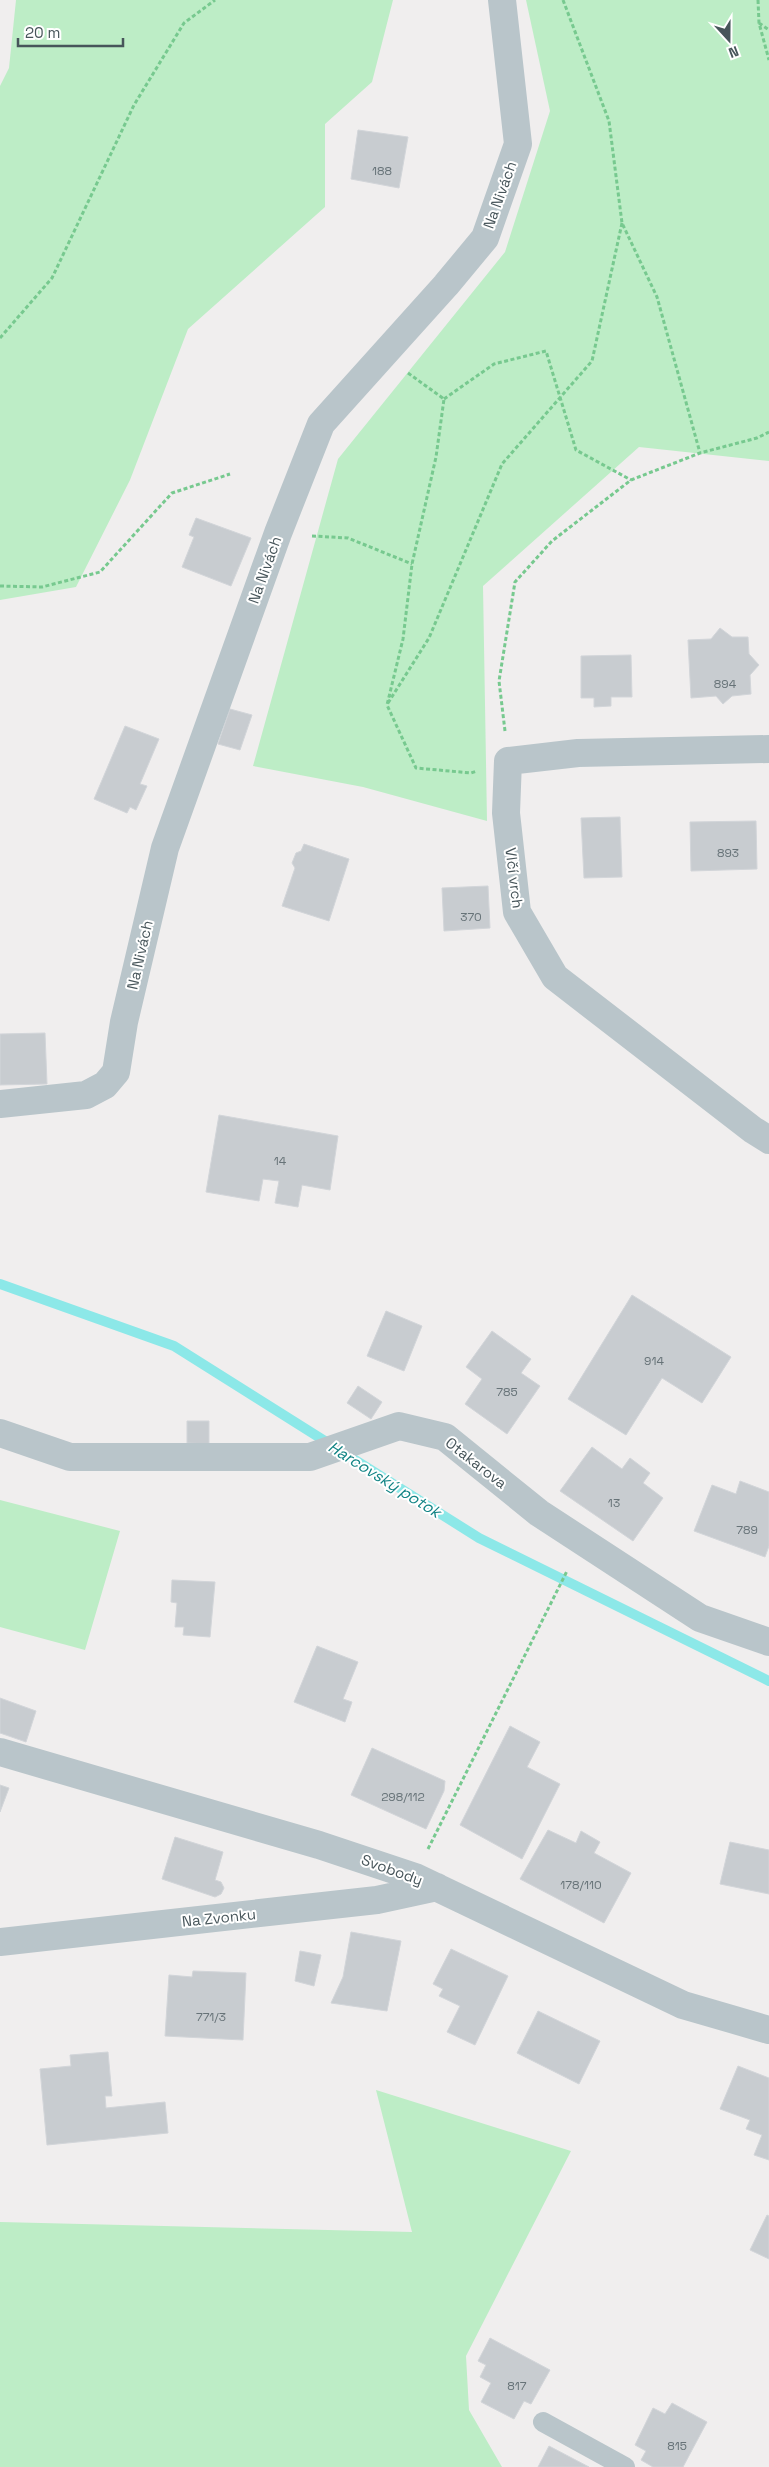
<svg xmlns="http://www.w3.org/2000/svg" width="769" height="2467" font-family="'Space Grotesk',sans-serif">
<style>
.green{fill:#bdedc6}
.lines{fill:none;stroke-linecap:round;stroke-linejoin:round}
.stream{stroke:#8ce8e8;stroke-width:10}
.building{fill:#c8ccd0;stroke:#d2d5d9}
.path{stroke:#77c98f;stroke-width:3;stroke-dasharray:4 2.5;stroke-linecap:butt}
.lane{stroke:#b9c5ca;stroke-width:20}
.street{stroke:#b9c5ca;stroke-width:28}
.labels{text-anchor:middle;stroke-width:4;stroke-linejoin:round;paint-order:stroke}
.number-label{font-size:12px;fill:#677378}
.street-label{font-size:15px;fill:#47555a;stroke:#fff}
.water-label{font-size:16px;font-style:italic;fill:#128485;stroke:#fff}
</style>
<rect width="100%" height="100%" fill="#f0eeee"/>
<path class="green" d="M16 0H393L372 82 325 124V207L188 329 130 480 76 587 0 600V86L9 68Z
M526 0H769V461L639 447 483 586 487 821 363 787 253 766 338 459 505 252 550 111Z
M0 1500 120 1531 85 1650 0 1627Z
M376 2090 571 2151 466 2356 469 2410 502 2467H0V2222L412 2232Z"/>
<g class="lines">
<path class="stream" d="M0 1284 174 1346 479 1538 769 1681"/>
</g>
<path class="building" d="M358 130 408 137 399 188 351 179Z
M196 518 251 538 231 586 182 567 194 537 189 535Z
M720 628 732 637H748L749 654 759 665 750 675 751 694 732 696 723 704 716 696 691 698 688 640 711 639Z
M631 655 632 697H611V706L594 707V698H581V656Z
M230 709 252 715 240 750 218 744Z
M125 726 159 739 140 784 147 786 136 810 130 807 127 813 94 799Z
M620 817 622 877 584 878 581 818Z
M756 821 757 869 691 871 690 822Z
M304 844 349 859 329 921 282 906 295 868 292 863 296 853 301 851Z
M488 886 490 928 444 931 442 888Z
M45 1033 47 1084 0 1085V1034Z
M219 1115 338 1136 330 1190 302 1185 298 1207 275 1203 279 1181 263 1179 259 1201 206 1192Z
M632 1295 731 1357 702 1403 662 1378 626 1435 568 1399Z
M386 1311 422 1326 404 1371 367 1356Z
M492 1331 531 1359 521 1373 540 1386 507 1434 465 1404 482 1379 466 1367Z
M358 1386 382 1402 371 1419 347 1403Z
M187 1421H209V1444L187 1443Z
M592 1447 622 1469 630 1458 650 1473 643 1483 663 1498 633 1541 560 1491Z
M740 1481 769 1492V1546L765 1557 694 1531 712 1485 736 1494Z
M172 1580 215 1582 210 1637 183 1635 184 1627H175L177 1603 171 1602Z
M317 1646 358 1662 343 1699 352 1702 345 1722 294 1702Z
M0 1698 36 1711 26 1742 0 1733Z
M510 1726 540 1742 527 1767 560 1784 522 1859 460 1825Z
M372 1748 445 1781 444 1791 426 1829 351 1795Z
M0 1785 9 1788 0 1812Z
M548 1830 576 1843 581 1831 600 1842 594 1853 631 1873 604 1923 520 1879Z
M175 1837 223 1852 215 1880 221 1882 224 1888 221 1894 215 1897 162 1879Z
M730 1842 769 1850V1894L720 1884Z
M351 1932 401 1941 387 2011 331 2003 343 1977Z
M451 1949 508 1976 475 2045 447 2032 460 2006 439 1996 443 1989 433 1984Z
M300 1951 321 1955 314 1986 295 1981Z
M193 1971 246 1973 243 2040 165 2036 169 1975 192 1977Z
M538 2011 600 2041 579 2084 517 2053Z
M108 2052 112 2096H105L106 2108 165 2102 168 2133 47 2145 40 2069 71 2066 70 2055Z
M738 2066 769 2078V2160L754 2155 762 2135 746 2129 750 2120 720 2109Z
M767 2215 769 2216V2259L750 2250Z
M490 2338 550 2370 531 2404 524 2401 514 2419 481 2402 491 2383 480 2377 486 2365 478 2361Z
M672 2403 707 2422 683 2467H653L641 2460 646 2451 635 2445 653 2408 665 2414Z
M549 2446 589 2467H538Z"/>
<g class="lines">
<path class="path" d="M563 0 609 121 622 223 657 297 700 453
M758 0 759 23 769 60
M759 23 769 30
M0 338 52 278 134 105 184 23 215 0
M408 373 444 399 436 457 412 564 403 639 387 705 416 768 471 773 477 771
M444 399 494 364 546 351 576 450 631 480
M312 536 348 538 412 564
M0 586 42 587 100 572 172 493 230 474
M388 703 429 638 502 464 592 361 622 223
M505 731 499 681 515 582 552 541 631 480 700 453 757 438 769 432
M428 1849 567 1571"/>
<path class="lane" d="M543 2422 625 2467"/>
<path class="street" d="M769 749 578 753 508 761 506 813 517 912 555 977 753 1130 769 1140
M0 1104 86 1095 105 1085 116 1072 124 1022 165 848 278 533 321 424 446 285 485 238 518 144 502 0
M0 1433 70 1457H310L399 1426 445 1437 539 1513 700 1618 769 1642
M0 1752 319 1845 415 1877 683 2005 769 2030
M0 1942 377 1900 437 1887"/>
</g>
<g class="labels">
<g class="number-label">
<text x="382" y="175">188</text>
<text x="725" y="688">894</text>
<text x="728" y="857">893</text>
<text x="471" y="921">370</text>
<text x="280" y="1165">14</text>
<text x="654" y="1365">914</text>
<text x="507" y="1396">785</text>
<text x="614" y="1507">13</text>
<text x="747" y="1534">789</text>
<text x="403" y="1801">298/112</text>
<text x="581" y="1889">178/110</text>
<text x="211" y="2021">771/3</text>
<text x="517" y="2390">817</text>
<text x="677" y="2450">815</text>
</g>
<g class="street-label">
<text transform="translate(500 195) rotate(-70)" y="5">Na Nivách</text>
<text transform="translate(265 570) rotate(-70)" y="5">Na Nivách</text>
<text transform="translate(514 878) rotate(83)" y="5">Vlčí vrch</text>
<text transform="translate(140 955) rotate(-77)" y="5">Na Nivách</text>
<text transform="translate(476 1463) rotate(38)" y="5">Otakarova</text>
<text transform="translate(392 1870) rotate(20)" y="5">Svobody</text>
<text transform="translate(219 1918) rotate(-6)" y="5">Na Zvonku</text>
</g>
<g class="water-label">
<text transform="translate(385 1479) rotate(32)" y="6">Harcovský potok</text>
</g>
</g>
<g transform="translate(729 40) rotate(159)" stroke="#ffffff" stroke-width="4" paint-order="stroke">
<path d="M0-4L9 19L0 12L-9 19Z" fill="#47555a"/>
<text y="-8" font-size="14" font-weight="bold" text-anchor="middle" fill="#47555a">N</text>
</g>
<path d="M18 38v8h105v-8" fill="none" stroke="#47555a" stroke-width="2.5"/>
<text x="25" y="38" font-size="15" fill="#47555a" stroke="#ffffff" stroke-width="4" paint-order="stroke">20 m</text>
</svg>
